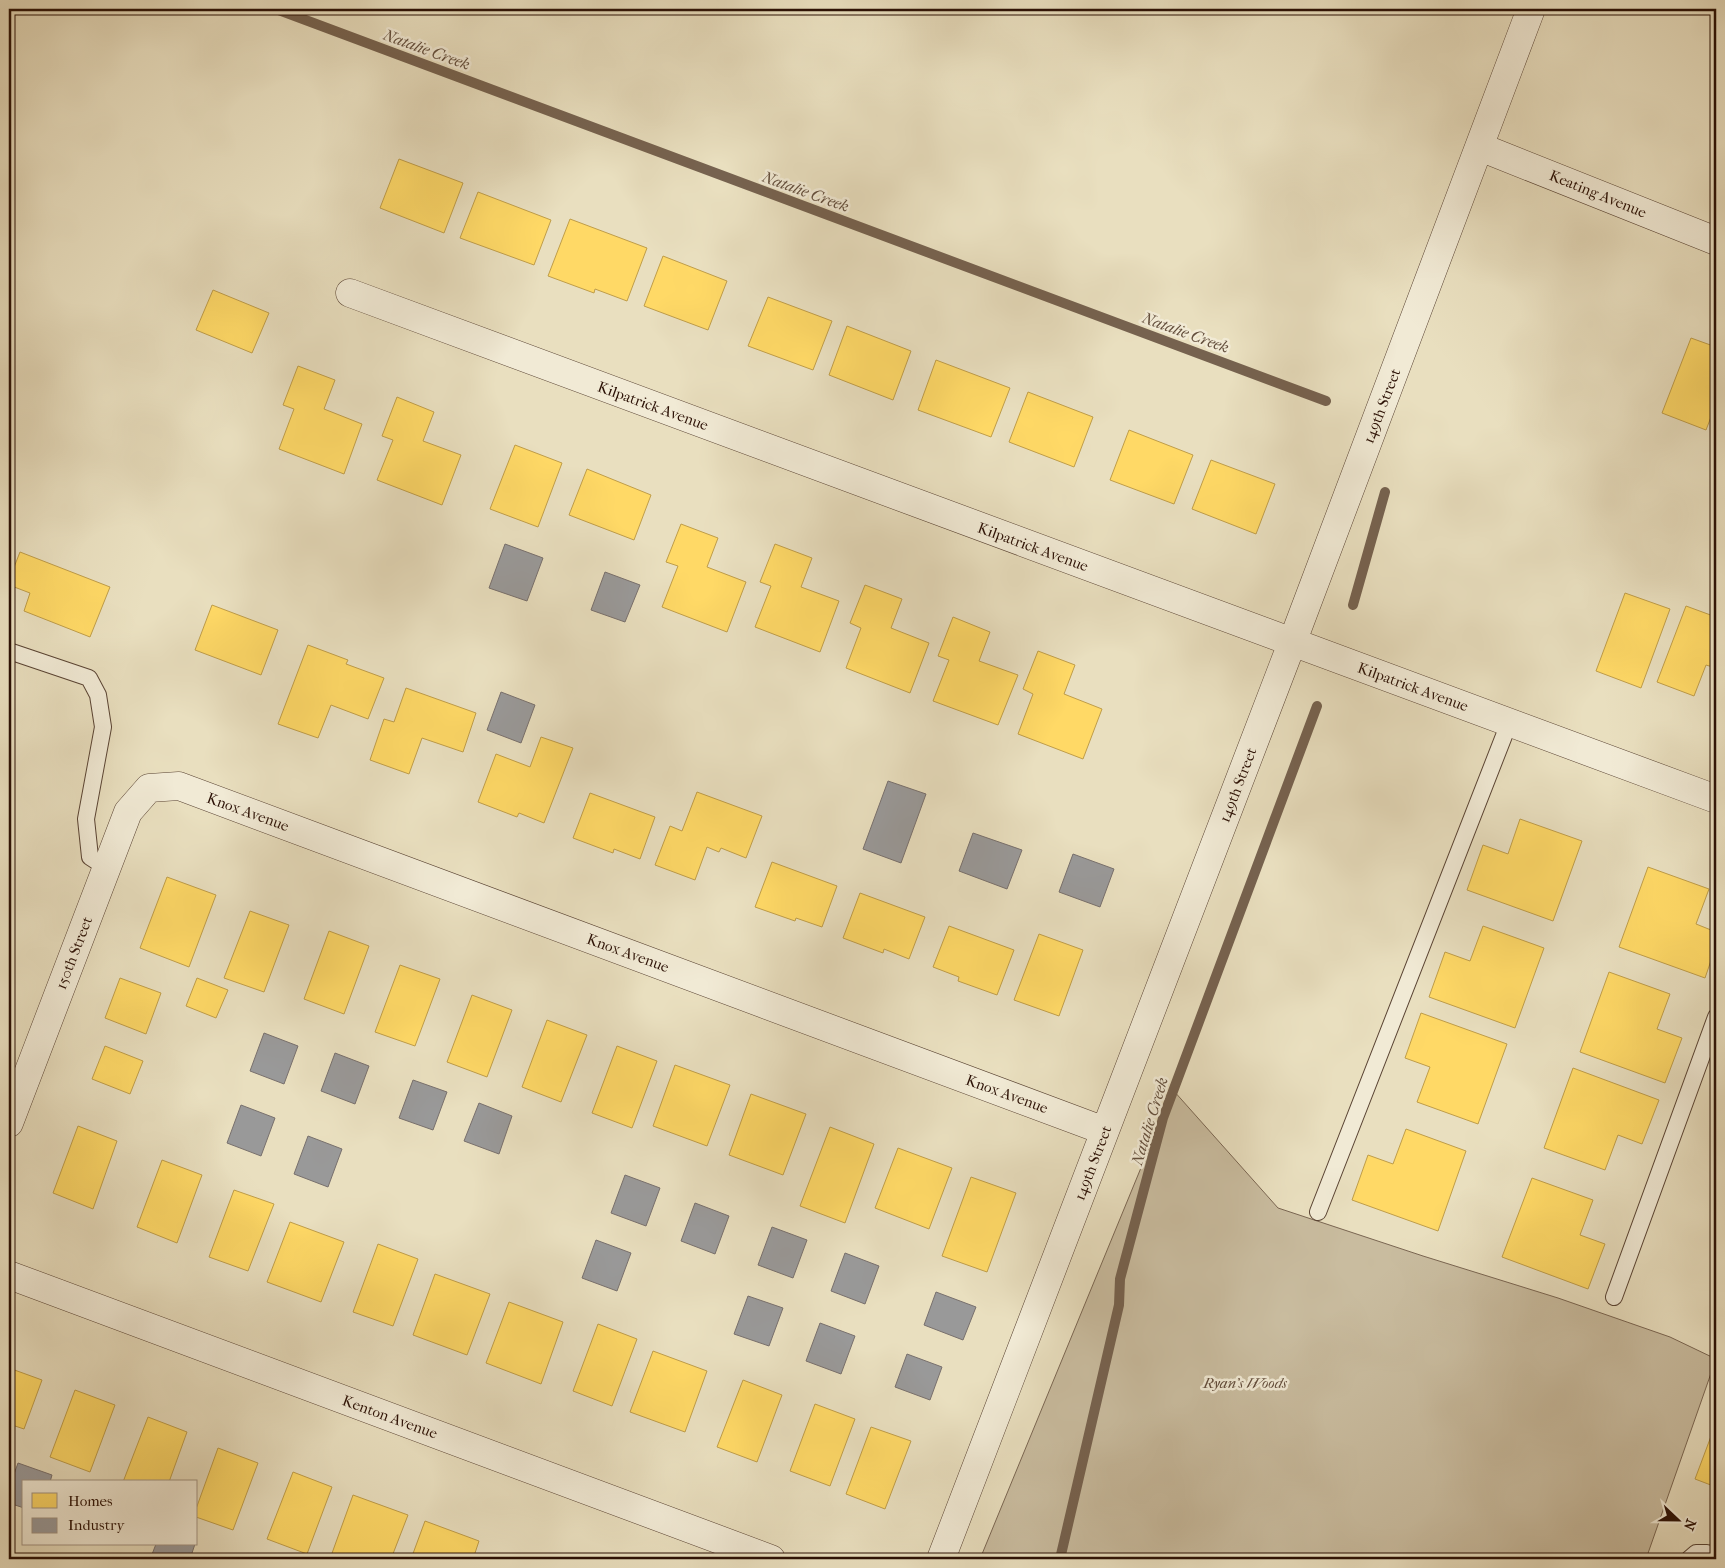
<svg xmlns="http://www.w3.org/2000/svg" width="1725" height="1568" font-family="'IM FELL French Canon',serif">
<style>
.green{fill:#c9bc9f;stroke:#7a6652}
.homes{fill:#ffd966;stroke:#bf9d49}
.industry{fill:#999;stroke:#78706d}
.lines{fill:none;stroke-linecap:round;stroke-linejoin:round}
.stream{stroke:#76624f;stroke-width:10}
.service-casing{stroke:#5a4434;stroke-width:18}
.minor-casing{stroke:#5a4434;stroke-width:29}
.service{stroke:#f1ead5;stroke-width:16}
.minor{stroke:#f1ead5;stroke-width:28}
.labels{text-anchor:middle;stroke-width:5;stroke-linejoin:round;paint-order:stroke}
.street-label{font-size:15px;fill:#2b1005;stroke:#f1ead5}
.park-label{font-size:15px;font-style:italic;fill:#624c3b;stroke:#f1ead5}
.water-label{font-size:16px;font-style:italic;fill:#634e3c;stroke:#f1ead5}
</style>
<rect width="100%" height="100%" fill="#e9dfbf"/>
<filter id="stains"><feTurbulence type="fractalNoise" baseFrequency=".004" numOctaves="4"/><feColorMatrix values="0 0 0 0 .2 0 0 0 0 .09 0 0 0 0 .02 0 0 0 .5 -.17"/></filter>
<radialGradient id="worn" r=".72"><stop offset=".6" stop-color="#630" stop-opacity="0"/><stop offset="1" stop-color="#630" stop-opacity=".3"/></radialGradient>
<path class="green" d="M1173 1090 1278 1208 1423 1256 1558 1298 1670 1337 1716 1359 1646 1559H980Z"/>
<path class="homes" d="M399 159 463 183 444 233 380 208Z
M478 192 551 220 534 265 460 238Z
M570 219 647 248 627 301 595 289 594 293 548 276Z
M663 256 727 281 708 330 644 306Z
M213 290 269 313 252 353 196 330Z
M768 297 832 321 813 370 748 346Z
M847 326 911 351 893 400 829 375Z
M1691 338 1716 347V404L1706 430 1662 413Z
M936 360 1010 388 991 437 918 410Z
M298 366 335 380 324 409 362 424 344 474 279 449 294 409 283 405Z
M1028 392 1093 417 1074 467 1009 442Z
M397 397 434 412 423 441 461 455 442 505 377 480 393 440 382 436Z
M1129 430 1193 455 1174 504 1110 480Z
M515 445 562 463 538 527 490 509Z
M1211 460 1275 484 1256 534 1192 509Z
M587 469 651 495 634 540 569 515Z
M681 524 718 538 707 567 746 582 727 632 662 607 678 566 666 562Z
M775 544 812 558 801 587 839 601 820 652 755 627 771 586 760 582Z
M20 552 110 587 90 637 24 611 30 593 9 585V580Z
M865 585 902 599 891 628 929 643 910 693 846 668 861 628 850 623Z
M1625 593 1670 609 1641 688 1596 671Z
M212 605 278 630 261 675 195 650Z
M1686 606 1716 617V668L1706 665 1694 696 1657 682Z
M953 617 990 632 979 661 1018 675 998 725 933 701 949 660 938 656Z
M308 645 348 660 346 664 384 678 368 719 331 705 318 738 278 724Z
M1038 651 1075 665 1064 694 1102 709 1083 759 1018 734 1033 694 1023 689Z
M406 688 476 713 463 752 422 738 409 774 370 760 384 719 394 722Z
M541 737 573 748 544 823 519 813 517 817 478 802 496 754 530 767Z
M697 792 762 816 746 858 721 848 719 852 707 847 695 880 655 865 670 826 682 831Z
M590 793 655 817 640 859 614 849 613 853 573 838Z
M1520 819 1582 841 1553 921 1467 890 1483 845 1508 854Z
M772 862 837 886 822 927 796 918 795 921 755 907Z
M1648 867 1709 889 1696 924 1716 932V946L1705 978 1619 947Z
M167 877 216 895 189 967 140 948Z
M860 893 925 917 909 959 884 949 883 953 843 938Z
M250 911 289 925 264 992 224 978Z
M949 926 1014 950 997 995 958 981 959 977 933 967Z
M1483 926 1544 948 1515 1028 1429 997 1445 952 1470 961Z
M329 931 369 946 344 1014 304 999Z
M1039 934 1083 950 1059 1016 1014 1000Z
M400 965 440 979 415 1046 375 1032Z
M1609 972 1670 994 1657 1029 1682 1038 1665 1083 1580 1052Z
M120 978 161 993 146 1034 105 1018Z
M197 978 228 990 216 1018 186 1006Z
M472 995 512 1010 487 1077 447 1062Z
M1421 1013 1507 1044 1478 1124 1417 1102 1430 1067 1405 1058Z
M547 1020 587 1035 561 1102 522 1087Z
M105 1046 143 1061 130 1094 92 1079Z
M617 1046 657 1061 632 1128 592 1113Z
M675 1065 730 1085 707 1146 653 1126Z
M1573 1068 1659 1100 1642 1144 1618 1135 1605 1170 1544 1148Z
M751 1094 806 1114 783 1175 729 1155Z
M78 1126 117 1141 93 1209 53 1193Z
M830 1127 874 1144 845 1223 800 1206Z
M1406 1129 1466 1151 1438 1231 1352 1200 1368 1155 1393 1164Z
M898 1148 952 1168 929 1229 875 1208Z
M162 1160 202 1175 177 1243 137 1227Z
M971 1177 1016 1193 987 1272 942 1256Z
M1532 1178 1593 1200 1580 1235 1605 1244 1588 1289 1502 1257Z
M234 1190 274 1204 248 1271 209 1257Z
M290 1222 344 1242 321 1302 267 1282Z
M378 1244 418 1259 393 1326 353 1312Z
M435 1274 490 1294 467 1355 413 1335Z
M509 1302 563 1322 541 1384 486 1363Z
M598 1324 637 1339 612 1406 573 1391Z
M653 1351 707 1371 685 1432 630 1412Z
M9 1368 42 1380 24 1429 9 1424Z
M743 1380 782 1395 757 1462 717 1447Z
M75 1390 115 1405 90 1472 50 1457Z
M815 1404 855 1419 830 1486 790 1471Z
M148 1417 187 1432 169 1482H123Z
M1716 1423V1487L1695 1479Z
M871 1427 911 1441 885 1509 846 1494Z
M218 1448 258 1463 233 1530 196 1517V1509Z
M293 1472 332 1487 307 1554 267 1539Z
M353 1495 408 1515 391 1559H339L331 1556Z
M425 1521 479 1541 473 1559H411Z"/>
<path class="industry" d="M505 544 543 558 527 601 489 588Z
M605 572 640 585 625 622 591 610Z
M501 692 535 705 521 743 487 730Z
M888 781 926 794 901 863 863 849Z
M973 833 1022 850 1007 889 959 871Z
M1073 854 1114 869 1100 907 1059 892Z
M264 1033 298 1046 284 1084 250 1071Z
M335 1053 369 1066 355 1104 321 1091Z
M413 1080 447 1092 433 1130 399 1118Z
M479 1103 512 1116 499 1154 464 1141Z
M241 1105 275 1118 261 1156 227 1143Z
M308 1136 342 1149 328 1187 294 1174Z
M625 1175 660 1188 646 1226 611 1213Z
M695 1203 729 1216 715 1254 681 1241Z
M772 1227 807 1240 793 1278 758 1265Z
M596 1240 631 1253 617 1291 582 1278Z
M845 1253 879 1266 865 1304 831 1291Z
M936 1292 976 1307 963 1340 924 1325Z
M748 1296 783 1308 769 1346 734 1334Z
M820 1323 855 1336 841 1374 806 1361Z
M907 1354 942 1367 930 1400 895 1387Z
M18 1463 52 1475 50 1482H24V1508L9 1503V1488Z
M156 1544H195L190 1559H157L151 1557Z"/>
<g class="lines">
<path class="stream" d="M276 9 1326 401
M1353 605 1385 492
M1060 1559 1119 1305 1120 1279 1163 1118 1317 706"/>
<g class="service-casing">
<path id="service" d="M9 651 89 678 98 695 103 727 86 819 90 857 107 868
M1318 1212 1509 723
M1614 1297 1716 1017
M1689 1559 1696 1553H1707L1716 1556"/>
</g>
<g class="minor-casing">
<path id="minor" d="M1480 147 1716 241
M350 293 1716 799
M9 1123 128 812 149 788 179 786 1105 1131
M9 1275 771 1559
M941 1559 1292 643 1531 9"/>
</g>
<use href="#service" class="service"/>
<use href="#minor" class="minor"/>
</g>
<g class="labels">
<g class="street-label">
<text transform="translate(1598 194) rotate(22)" y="5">Keating Avenue</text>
<text transform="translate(653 406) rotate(20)" y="5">Kilpatrick Avenue</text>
<text transform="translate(1382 406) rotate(-69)" y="5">149th Street</text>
<text transform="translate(1033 547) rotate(20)" y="5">Kilpatrick Avenue</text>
<text transform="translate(1413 687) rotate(20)" y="5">Kilpatrick Avenue</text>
<text transform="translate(1238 785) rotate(-69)" y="5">149th Street</text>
<text transform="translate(248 812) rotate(20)" y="5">Knox Avenue</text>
<text transform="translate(74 953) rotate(-69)" y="5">150th Street</text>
<text transform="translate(628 953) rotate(20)" y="5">Knox Avenue</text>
<text transform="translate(1007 1094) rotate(20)" y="5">Knox Avenue</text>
<text transform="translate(1093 1163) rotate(-69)" y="5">149th Street</text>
<text transform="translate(390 1417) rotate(20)" y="5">Kenton Avenue</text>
</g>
<g class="park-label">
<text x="1245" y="1388">Ryan's Woods</text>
</g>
<g class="water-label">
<text transform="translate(427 49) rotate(20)" y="6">Natalie Creek</text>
<text transform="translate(806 191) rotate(20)" y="6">Natalie Creek</text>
<text transform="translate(1186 332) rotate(20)" y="6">Natalie Creek</text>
<text transform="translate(1149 1121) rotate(-73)" y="6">Natalie Creek</text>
</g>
</g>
<rect width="1725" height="1568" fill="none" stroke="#e9dfbf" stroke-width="30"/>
<rect x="10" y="10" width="1705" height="1548" fill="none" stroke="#2b1005" stroke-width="2.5"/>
<rect x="15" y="15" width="1695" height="1538" fill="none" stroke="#2b1005"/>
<rect x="22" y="1480" width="175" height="65" fill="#f1ead5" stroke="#a29382"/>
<rect x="32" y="1493" width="25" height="15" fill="#ffd966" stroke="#a29382"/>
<text x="68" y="1506" font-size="15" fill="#2b1005">Homes</text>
<rect x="32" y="1518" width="25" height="15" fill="#999999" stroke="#a29382"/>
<text x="68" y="1530" font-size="15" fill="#2b1005">Industry</text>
<g transform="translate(1678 1520) rotate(112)" stroke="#f1ead5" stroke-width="4" paint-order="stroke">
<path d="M0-4L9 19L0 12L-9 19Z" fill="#2b1005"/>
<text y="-8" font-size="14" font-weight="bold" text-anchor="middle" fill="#2b1005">N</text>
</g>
<rect width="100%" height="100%" filter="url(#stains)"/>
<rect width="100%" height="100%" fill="url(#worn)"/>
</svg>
